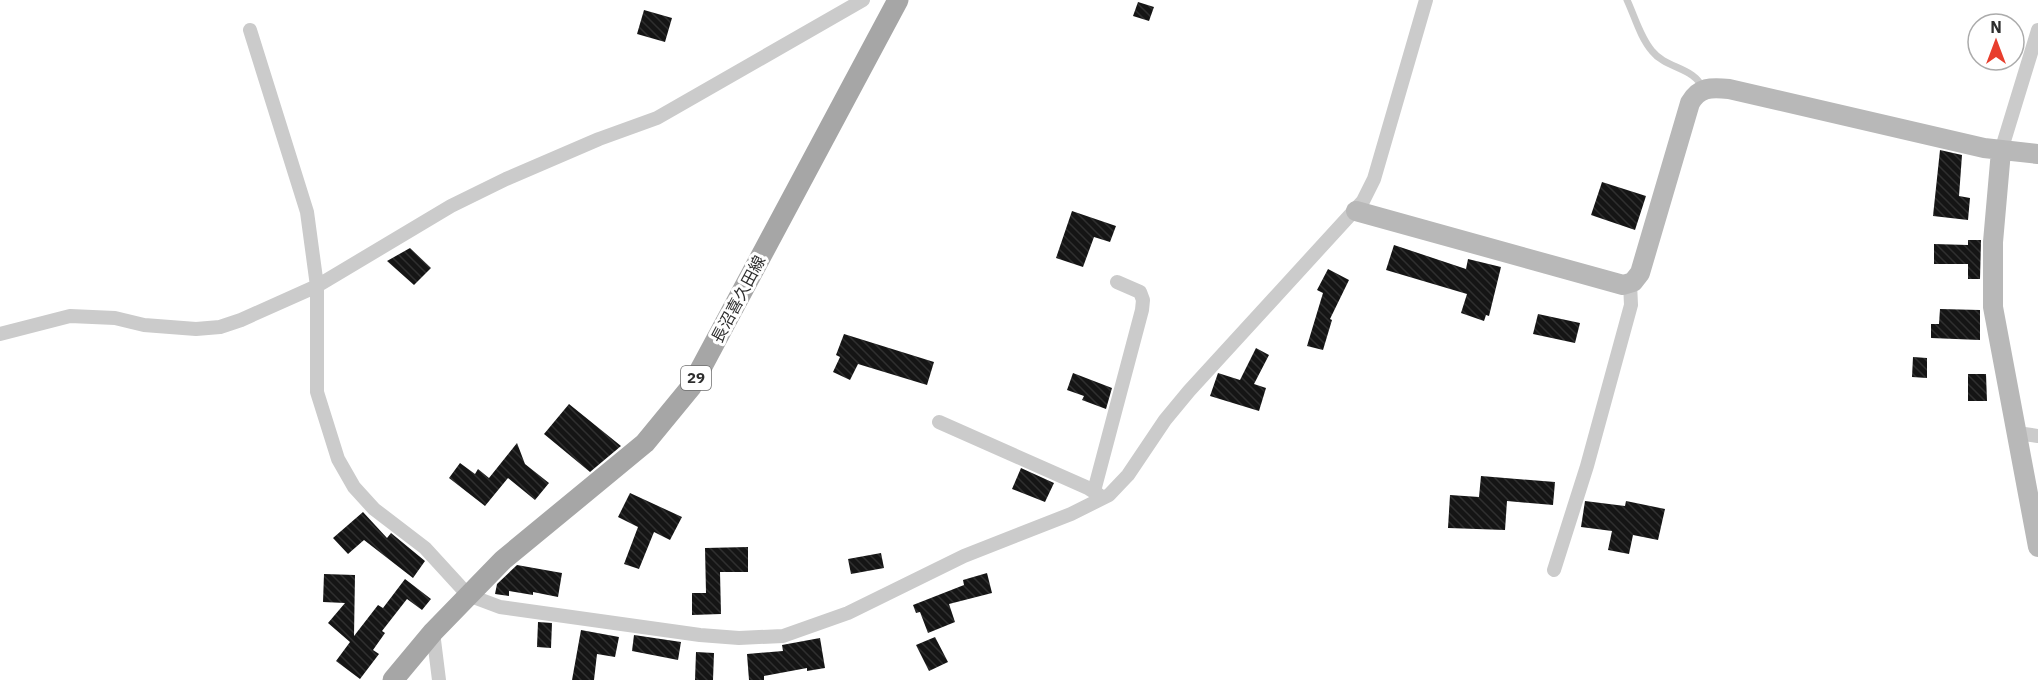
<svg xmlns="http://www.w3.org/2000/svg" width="2038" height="680" font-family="'IBM Plex Sans','Noto Sans JP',sans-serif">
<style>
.building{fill:url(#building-back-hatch)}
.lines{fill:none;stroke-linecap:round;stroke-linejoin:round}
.lane{stroke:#cbcbcb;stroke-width:7}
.street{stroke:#cbcbcb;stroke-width:14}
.secondary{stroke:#b8b8b8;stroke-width:20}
.primary{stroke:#a6a6a6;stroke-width:21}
.labels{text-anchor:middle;stroke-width:6;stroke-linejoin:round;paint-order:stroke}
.shield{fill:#fff;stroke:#6d6d6d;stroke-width:1.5}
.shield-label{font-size:15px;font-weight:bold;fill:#2e2e2e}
.street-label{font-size:16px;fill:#2e2e2e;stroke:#fff}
</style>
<defs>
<pattern id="building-back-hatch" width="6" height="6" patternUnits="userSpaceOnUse" patternTransform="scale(1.5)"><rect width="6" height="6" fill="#151515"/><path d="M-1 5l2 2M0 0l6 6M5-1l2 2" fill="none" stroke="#2f2f2f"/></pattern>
</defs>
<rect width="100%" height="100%" fill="#fff"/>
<path class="building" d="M1138 2 1154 7 1149 21 1133 16Z
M644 10 672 18 665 42 637 34Z
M1940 150 1962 155 1959 196 1970 198 1968 220 1933 216Z
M1602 182 1646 196 1635 230 1591 215Z
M1072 211 1116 226 1110 242 1094 237 1083 267 1056 258Z
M1968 240H1981L1980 279H1968V264H1934V244L1968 245Z
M1394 245 1466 269 1468 259 1501 267 1489 316 1486 315 1484 321 1461 313 1467 294 1386 270Z
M410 248 431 268 414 285 387 261Z
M1328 269 1349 280 1330 319 1332 320 1323 350 1307 346 1323 293 1317 290Z
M1940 309 1980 310V340L1931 338V324H1939Z
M1538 314 1580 323 1575 343 1533 334Z
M844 334 934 362 927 385 858 364 850 380 833 372 840 357 836 355Z
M1256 348 1269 355 1254 384 1266 388 1259 411 1210 396 1218 373 1240 380Z
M1913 357 1927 358V378L1912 377Z
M1073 373 1112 388 1106 409 1082 400 1084 396 1067 390Z
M1968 374H1986L1987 401H1968Z
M569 404 621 446 590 472 544 434Z
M517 443 525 464 549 483 535 500 508 478 485 506 449 478 460 463 475 474 478 469 489 478Z
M1021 468 1054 483 1045 502 1012 489Z
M1481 476 1555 482 1553 505 1507 501 1505 530 1448 528 1450 495 1479 497Z
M630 493 682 517 670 540 654 532 639 569 624 564 638 527 618 517Z
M1585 501 1625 506 1626 501 1665 509 1658 540 1633 535 1629 554 1608 550 1612 531 1581 527Z
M363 512 387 538 391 533 425 561 413 578 364 540 348 554 333 538Z
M748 547V572H720L721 614 692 615V593H706L705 548Z
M881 553 884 568 851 574 848 559Z
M517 565 562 573 558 597 533 592V595L509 591V596L495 594 497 584Z
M987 573 992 593 949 604 955 622 928 633 920 612 916 613 913 605 964 585 963 580Z
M324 574 355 575 354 636 378 605 383 608 405 579 431 599 422 610 407 599 382 631 385 633 373 650 379 654 360 679 336 661 350 642 328 623 345 603 323 602Z
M538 622 552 623 551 648 537 647Z
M581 630 619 637 615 657 597 654 594 680H572Z
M634 635 681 642 678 660 632 651Z
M935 637 948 662 929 671 916 645Z
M820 638 825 668 807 671V668L764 676V680H749L747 654 783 651 782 645Z
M696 652 714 653 713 680H695Z"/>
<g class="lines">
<path class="lane" d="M1627 0C1635 17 1640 37 1652 51 1666 69 1695 67 1703 89"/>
<path class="street" d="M250 30 307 212 317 286V392L338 459 354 487 374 509 425 548 468 595 500 607 700 635 739 638 783 636 848 613 964 556 1071 514 1109 495 1128 475 1165 420 1189 391 1363 201 1374 179 1426 0
M2001 151 2038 30
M0 334 70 316 115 318 144 325 196 329 220 327 241 320 317 286 451 206 506 179 599 139 657 118 863 0
M939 422 1088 488 1099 495
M2017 433 2038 436
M1094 491 1142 310 1143 300 1140 292 1117 282
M1554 570 1587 466 1631 305 1630 283
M433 632 439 680"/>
<path class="secondary" d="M2001 151 1993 242V307L2038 547
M1356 211 1623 285 1633 282 1640 273 1690 103C1699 87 1711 87 1729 89L1984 148 2038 154"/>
<path class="primary" d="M393 680 433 632 503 560 645 443 691 387 898 0"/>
</g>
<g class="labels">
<rect class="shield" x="681" y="366" width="30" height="24" rx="4.5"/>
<g class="shield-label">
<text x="696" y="383">29</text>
</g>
<g class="street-label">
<text transform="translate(738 299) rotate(-62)" y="6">長沼喜久田線</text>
</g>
</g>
<g transform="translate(1996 42)"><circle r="28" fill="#ffffff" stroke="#ababab" stroke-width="1.5"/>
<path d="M0-4.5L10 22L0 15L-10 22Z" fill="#e83e2d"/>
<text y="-9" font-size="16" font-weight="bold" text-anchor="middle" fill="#2e2e2e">N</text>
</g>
</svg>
